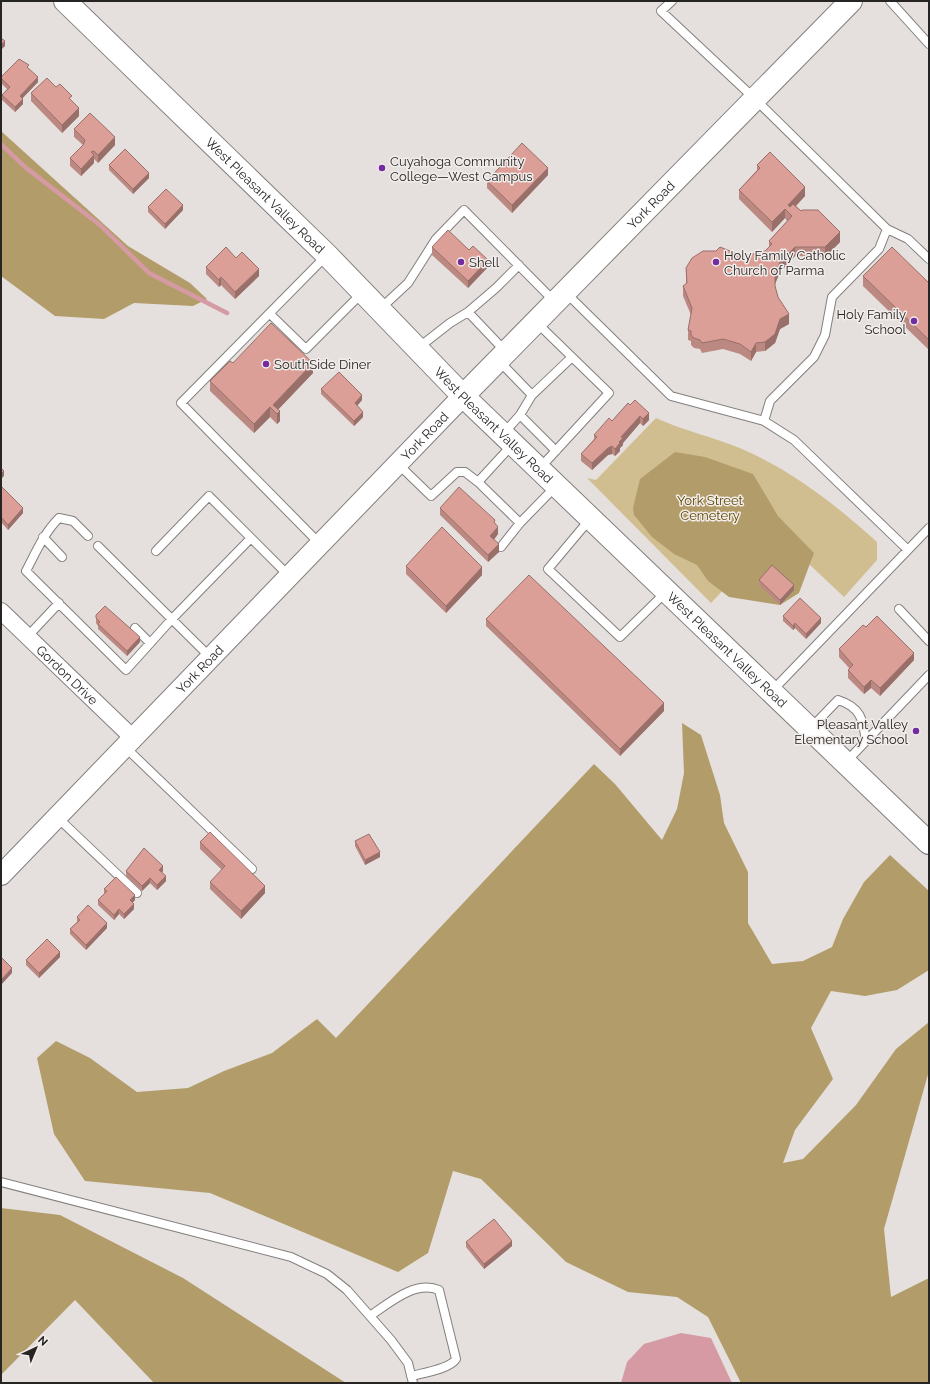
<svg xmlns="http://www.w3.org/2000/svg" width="930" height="1384" font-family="Raleway,sans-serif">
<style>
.green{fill:#d1be90}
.forest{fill:#b29d6a}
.water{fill:#d69aa4}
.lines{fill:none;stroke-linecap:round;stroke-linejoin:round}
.stream{stroke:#d69aa4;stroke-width:4.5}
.service-casing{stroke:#837f7d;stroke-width:10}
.minor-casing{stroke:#837f7d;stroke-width:18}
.tertiary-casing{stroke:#837f7d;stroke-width:22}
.secondary-casing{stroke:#837f7d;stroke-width:24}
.service{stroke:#fff;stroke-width:8}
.minor{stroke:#fff;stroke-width:16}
.tertiary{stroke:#fff;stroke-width:20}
.secondary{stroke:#fff;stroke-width:22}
.wall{fill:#bc8982}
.shaded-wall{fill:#996f6a}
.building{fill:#db9f97;stroke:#996f6a}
.poi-dot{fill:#732ca0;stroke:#f2edeb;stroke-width:1.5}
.labels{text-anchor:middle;stroke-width:3;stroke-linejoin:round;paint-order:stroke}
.poi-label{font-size:13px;fill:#272524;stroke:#f2edeb;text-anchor:start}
.street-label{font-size:13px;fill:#272524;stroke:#f2edeb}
.park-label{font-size:13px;fill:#5d4703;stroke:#f2edeb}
</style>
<rect width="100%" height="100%" fill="#e5e0de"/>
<path class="green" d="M656 418C684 431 714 437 742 449 793 471 836 505 877 542V560L844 597 776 533 711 603 587 478 596 480Z"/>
<path class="forest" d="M1 131 128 246 190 283 207 299 193 306 134 303 104 319 55 316 1 276Z
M675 452 705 457 753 474 778 516 814 553 799 593 780 605 729 597 708 581 697 565 674 554 652 537 634 515 633 508 640 479Z
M682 723 701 735 720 795 724 823 748 872V923L772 964 803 961 832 947 843 919 864 882 890 855 929 891V970L897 990 865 996 831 991 811 1028 833 1079 795 1130 783 1163 803 1159 856 1105 896 1049 929 1022V1071L884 1229 891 1297 929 1278V1383H741L708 1317 677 1297 628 1292 566 1262 481 1179 453 1171 428 1253 398 1272 210 1193 85 1181 54 1134 37 1058 56 1041 90 1058 137 1092 188 1088 224 1071 272 1053 317 1019 336 1038 594 764 615 784 662 840 677 809 684 773Z
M1 1208 60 1215 183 1278 346 1383H154L75 1300 1 1375Z"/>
<path class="water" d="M681 1333 711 1338 732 1383H621L627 1362 644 1344Z"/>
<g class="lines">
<path class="stream" d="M1 144 25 167 100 225 149 273 227 313"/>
<g class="service-casing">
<path id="service" d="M672 1 661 11 755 99 887 229 908 239 929 259
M890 1 929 44
M566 293 671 396 764 421 794 440 908 550
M380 309 408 283 436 239 464 210 555 302
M468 312 506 352
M270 314 306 349 362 293
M537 323 609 393 539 469
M418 348 450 323 468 312 496 288 519 265
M499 361 532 395 572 357
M520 415 556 451
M764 421 770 401 814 357 825 335 832 297 879 249 887 229
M504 433 520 415 532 395
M512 445 478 482 520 523 556 486
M398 464 431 496 457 472H465L478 482
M590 519 548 569 620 637 666 592
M88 536 73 521 59 518C44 533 36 552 26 571L126 670 171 620 251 538
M43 537 62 557
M320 544 181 403 326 256
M98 546 211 658
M501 547 520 523
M156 551 209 496 289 576
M899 609 929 641
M135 628 150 643
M28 636 59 603
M772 691 929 528
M811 728 838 700C861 707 863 720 866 741
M125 747 252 869
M846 762 929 675
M57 817 137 893
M1 1182 291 1257 327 1274 347 1290 391 1340 408 1363 413 1383
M370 1316C389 1303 415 1280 439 1290L456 1359C450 1369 422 1373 411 1376"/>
</g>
<g class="minor-casing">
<g id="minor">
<path id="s1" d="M1 611 133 738"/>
</g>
</g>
<g class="tertiary-casing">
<g id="tertiary">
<path id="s2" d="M1 875 463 396"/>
</g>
</g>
<g class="secondary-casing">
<g id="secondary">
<path id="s3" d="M65 1 327 255 463 396 929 843"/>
<path id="s4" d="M463 396 851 1"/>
</g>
</g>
<use href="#service" class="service"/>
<use href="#minor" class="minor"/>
<use href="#tertiary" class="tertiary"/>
<use href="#secondary" class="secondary"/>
</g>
<path class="wall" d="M29 69 38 82 22 98 23 104 15 112 2 100V95L7 89 1 83V77Z
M56 87 72 101 79 116 62 133 31 101V93Z
M74 129 115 145 98 163 94 159V163L81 176 70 166V158L83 145 74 137Z
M109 165 149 178 133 194 109 170Z
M757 165 805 196 796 206 801 211 840 242 825 257 795 256 780 272 775 284V286L778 297 789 324 780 329 775 343 765 351 756 352 751 361 740 354 723 349 702 353 700 349 694 348 691 345V341L688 340V330L691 315 683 296V286L686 284V268L735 253 749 255 765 251 769 248V241L787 221 785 218 772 232 739 199V190L757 170Z
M548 175 512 213 487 188V181Z
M148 207 183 210 165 229 148 212Z
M432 247 469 250 488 267 468 288 432 255Z
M236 258 259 276 235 299 221 285 219 287 206 274V267Z
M863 276 929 283V350L863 286Z
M233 363 313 373 278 409 280 421 277 424 270 417 254 433 210 391V381Z
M321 389 362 400 357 406 363 417 354 426 321 394Z
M628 403 649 420 643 426 640 423 623 443V445L620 448V451L615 456 612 454 608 455 592 470 581 461V454L594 439V435L612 421Z
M1 486 23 513 8 530 1 522Z
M440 508 495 523 498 534 494 540 499 552 488 562 440 515Z
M406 566 482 575 446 613 406 574Z
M759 580 794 590 780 605 759 585Z
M96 615 140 642 127 656 98 629V626L96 623Z
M783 616 821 623 806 639 795 628 793 630 783 621Z
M486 619 664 711 620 756 486 626Z
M839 649 914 660 880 696 871 688 864 694 848 678V670L850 669 839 657Z
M355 841 380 857 365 865 355 846Z
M200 842 265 893 241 919 210 889V882L222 870 200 849Z
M126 871H163L162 873 166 881 157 890 150 883 142 891 126 876Z
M104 889 135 900 132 903 134 909 124 919 119 914 114 920 98 905V900L104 894Z
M77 917 107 928 86 950 70 934V929L77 922Z
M60 957 39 978 26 965V960Z
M466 1242 512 1246 484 1269 466 1247Z"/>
<path class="shaded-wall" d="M5 41V46L1 50V45Z
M38 77V82L20 101V96Z
M23 99V104L15 112V107Z
M79 108V116L62 133V125Z
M115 137V145L98 163V155Z
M94 155V163L81 176V169Z
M548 168V175L512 213V205Z
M149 173V178L133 194V189Z
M805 187V196L789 213 788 205Z
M183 205V210L165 229V224Z
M785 209V218L772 232V222Z
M840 232V242L825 257V247Z
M795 247V256L780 272 775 284V274L780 262Z
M488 260V267L468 288V281Z
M259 269V276L235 299V292Z
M221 277V285L219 287V280Z
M789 314V324L780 329 775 343 765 351V342L780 319Z
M756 343V352L751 361V352Z
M313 363V373L276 412 273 405Z
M362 395V400L355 408V403Z
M270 407V417L254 433V424Z
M280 411V421L277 424V414Z
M363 412V417L354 426V421Z
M649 413V420L643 426V419Z
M640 416V423L623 443V445L620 448V451L615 456V449L621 437Z
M612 446V454L608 455 592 470V463L608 448Z
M4 471V476L1 479V474Z
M23 508V513L8 530V525Z
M498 527V534L490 544V536Z
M499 544V552L488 562V555Z
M482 567V575L446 613V606Z
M794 585V590L780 605V600Z
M821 618V623L806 639V634Z
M795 623V628L793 630V626Z
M140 637V642L127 656V651Z
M914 653V660L880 696V688Z
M871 680V688L864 694V687Z
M664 703V711L620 756V749Z
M380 852V857L365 865V860Z
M163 866V871L159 875V870Z
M166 876V881L157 890V885Z
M150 878V883L142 891V886Z
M265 886V893L241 919V911Z
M135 895V900L130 905V900Z
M134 904V909L124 919V914Z
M119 909V914L114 920V915Z
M107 923V928L86 950V945Z
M60 952V957L39 978V973Z
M12 968V973L1 985V980Z
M2 1037V1042L1 1043V1038Z
M512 1241V1246L484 1269V1264Z"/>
<path class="building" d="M1 38 5 41 1 45Z
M19 59 29 65 27 67 38 77 20 96 23 99 15 107 2 95 10 87 1 78V77Z
M47 78 56 87 60 84 72 96 69 98 79 108 62 125 31 93Z
M90 113 115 137 98 155 94 151 91 152 94 155 81 169 70 158 83 145 85 140 74 129Z
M522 143 548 168 512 205 487 181Z
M125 149 149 173 133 189 109 165Z
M770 152 805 187 788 205 790 207 793 204 801 211 802 210H818L840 232 825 247H795L780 262 775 274V286L778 297 789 314 780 319 775 334 765 342 756 343 751 352 740 344 723 339 702 343 700 340 694 338 691 335V331L688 330 692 308 683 286 687 283 686 268 692 258 703 251H716L720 247 735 253 749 255 765 251 772 244 769 241 792 216 785 209 772 222 739 190 760 168 757 165Z
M166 189 183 205 165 224 148 207Z
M448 230 469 250 473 246 488 260 468 281 432 247Z
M226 247 236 258 242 252 259 269 235 292 221 277 219 280 206 267Z
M892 247 929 283V340L863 276Z
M271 323 313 363 273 405 280 411 277 414 270 407 254 424 210 381 230 361 233 363Z
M339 372 362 395 355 403 363 412 354 421 321 389Z
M635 400 649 413 643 419 640 416 621 437 623 438 619 442 620 443 615 449 612 446 608 448 592 463 581 454 597 437 594 435 609 418 612 421 628 403 630 405Z
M1 468 4 471 1 474Z
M1 486 23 508 8 525 1 517Z
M459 487 495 520 494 522 498 527 490 536 499 544 488 555 440 508Z
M442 527 482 567 446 606 406 566Z
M772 565 794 585 780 600 759 580Z
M529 575 664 703 620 749 486 619Z
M800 598 821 618 806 634 795 623 793 626 783 616Z
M105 606 140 637 127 651 98 624 100 622 96 618V615Z
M877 616 914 653 880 688 871 680 864 687 848 670 853 665 839 649 863 625 866 627Z
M210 832 265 886 241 911 210 882 225 866 200 842Z
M369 834 380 852 365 860 355 841Z
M144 848 163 866 159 870 166 876 157 885 150 878 142 886 126 871Z
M116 877 135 895 130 900 134 904 124 914 119 909 114 915 98 900 107 891 104 889Z
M88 905 107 923 86 945 70 929 80 920 77 917Z
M47 939 60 952 39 973 26 960Z
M1 957 12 968 1 980Z
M494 1219 512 1241 484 1264 466 1242Z"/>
<g class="poi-dot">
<circle cx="382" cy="168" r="4"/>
<circle cx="461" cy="262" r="4"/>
<circle cx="716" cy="262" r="4"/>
<circle cx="914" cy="321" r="4"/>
<circle cx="266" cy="364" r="4"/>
<circle cx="916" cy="731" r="4"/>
</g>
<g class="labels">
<g class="poi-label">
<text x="390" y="166">Cuyahoga Community<tspan x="390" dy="15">College—West Campus</tspan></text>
<text x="724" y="260">Holy Family Catholic<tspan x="724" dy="15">Church of Parma</tspan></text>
<text x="469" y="267">Shell</text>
<text x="906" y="319" text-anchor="end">Holy Family<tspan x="906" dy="15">School</tspan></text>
<text x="274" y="369">SouthSide Diner</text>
<text x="908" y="729" text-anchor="end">Pleasant Valley<tspan x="908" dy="15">Elementary School</tspan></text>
</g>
<g class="street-label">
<text dy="5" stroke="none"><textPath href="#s3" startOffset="279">West Pleasant Valley Road</textPath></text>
<text dy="5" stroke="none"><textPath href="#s4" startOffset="268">York Road</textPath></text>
<text dy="5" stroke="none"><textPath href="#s3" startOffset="603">West Pleasant Valley Road</textPath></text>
<text dy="5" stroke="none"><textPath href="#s2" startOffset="610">York Road</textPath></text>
<text dy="5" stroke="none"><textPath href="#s3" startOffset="927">West Pleasant Valley Road</textPath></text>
<text dy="5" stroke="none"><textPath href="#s2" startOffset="286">York Road</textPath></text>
<text dy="5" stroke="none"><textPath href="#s1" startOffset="92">Gordon Drive</textPath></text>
</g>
<g class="park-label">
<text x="710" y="505">York Street<tspan x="710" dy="15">Cemetery</tspan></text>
</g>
</g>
<rect width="930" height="1384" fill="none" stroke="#272524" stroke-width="4"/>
<g transform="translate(36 1348) rotate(44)" stroke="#f2edeb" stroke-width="3" paint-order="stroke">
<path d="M0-3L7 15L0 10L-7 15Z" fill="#272524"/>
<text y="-6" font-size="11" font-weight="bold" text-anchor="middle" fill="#272524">N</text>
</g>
</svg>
